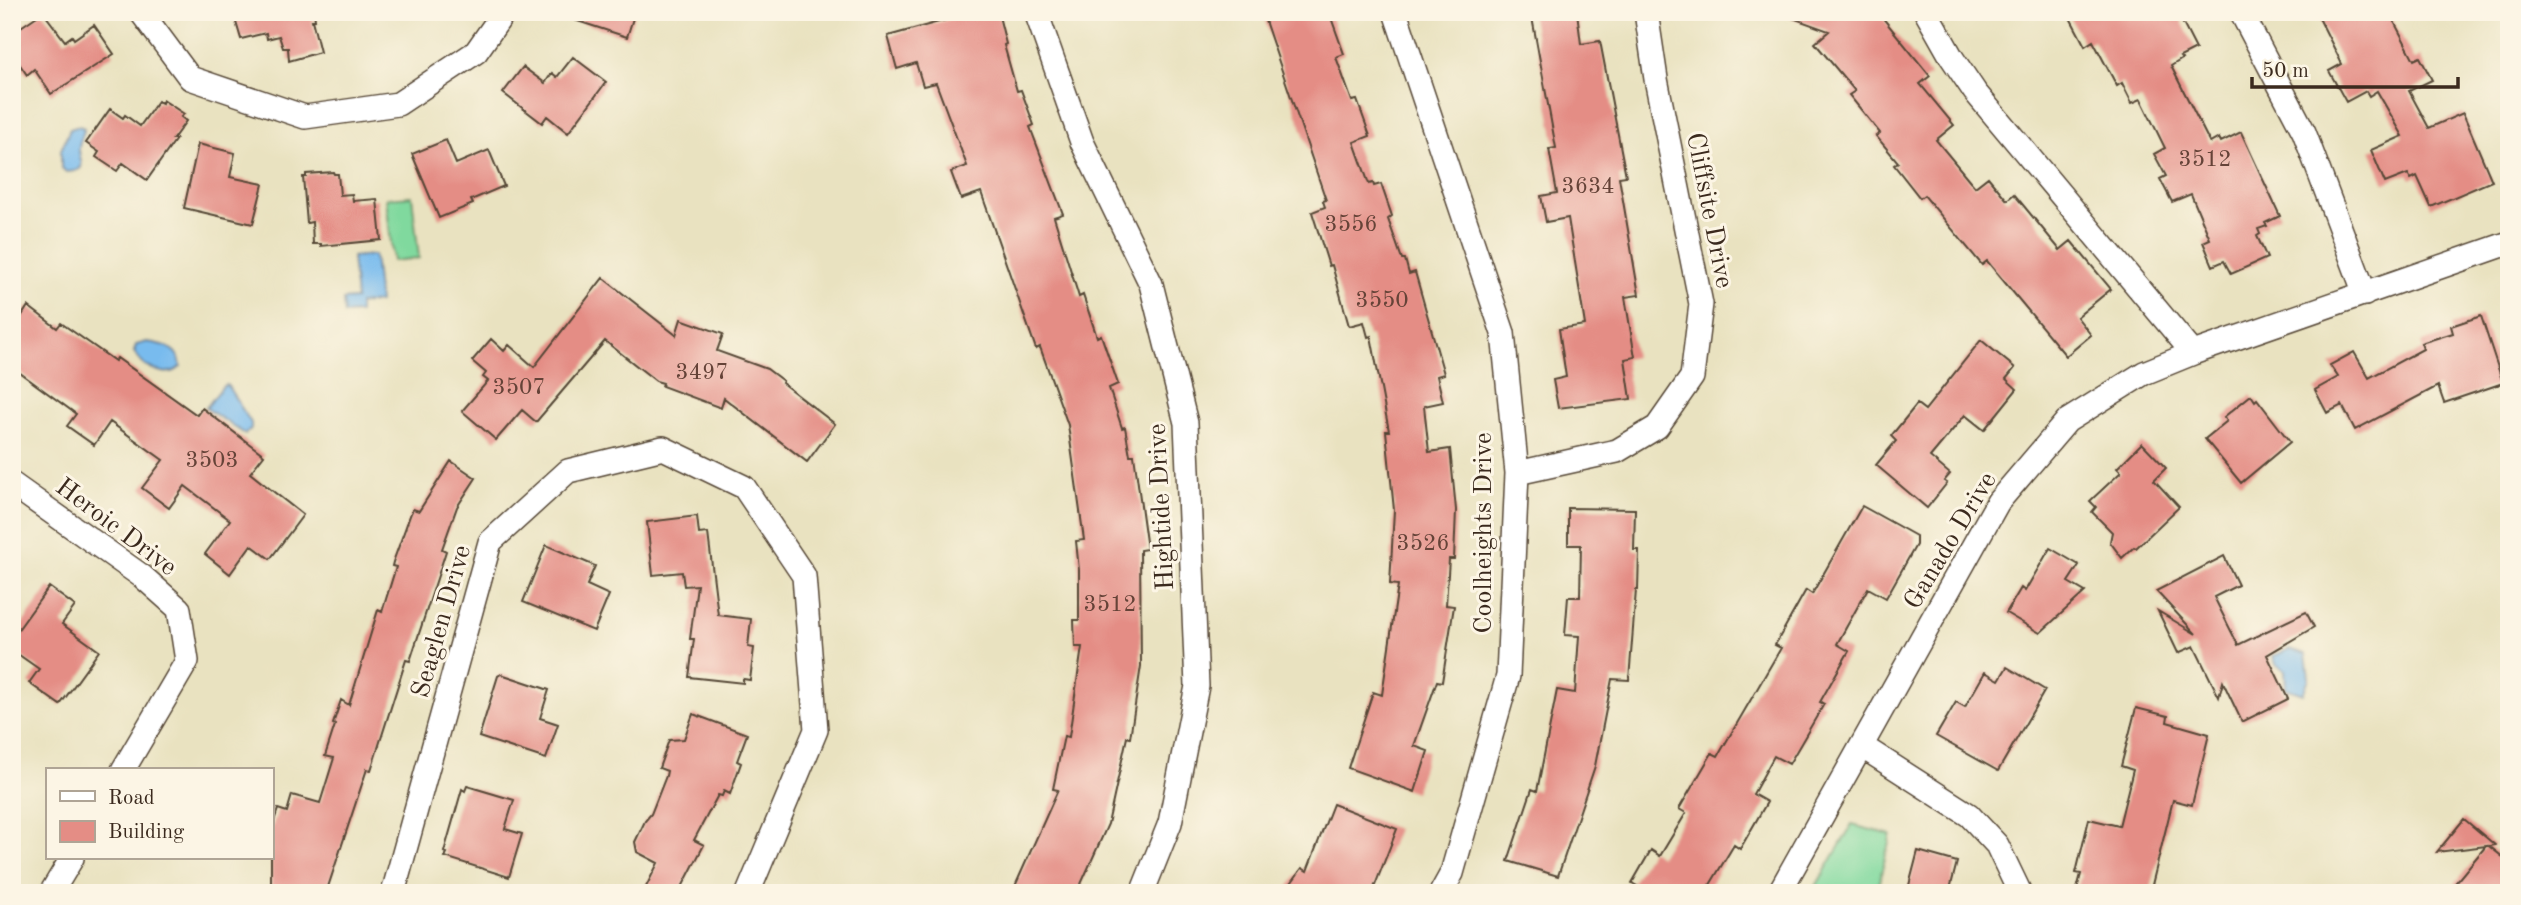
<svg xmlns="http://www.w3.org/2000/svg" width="2521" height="905" font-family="'Old Standard TT',serif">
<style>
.green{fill:#80d99e;stroke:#5e825e;stroke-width:2}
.water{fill:#78bbee;stroke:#5a7286;stroke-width:2}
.building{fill:#e48d85}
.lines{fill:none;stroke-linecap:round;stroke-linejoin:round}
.street-casing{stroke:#554636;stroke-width:26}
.street{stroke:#fff;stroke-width:23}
.labels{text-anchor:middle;stroke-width:6;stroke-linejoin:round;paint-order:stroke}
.number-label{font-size:23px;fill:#654338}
.street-label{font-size:26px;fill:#3b2a1e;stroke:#fcf5e5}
</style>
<rect width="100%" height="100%" fill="#fcf5e5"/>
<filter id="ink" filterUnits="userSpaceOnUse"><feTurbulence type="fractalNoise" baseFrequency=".0143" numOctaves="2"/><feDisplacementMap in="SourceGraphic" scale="14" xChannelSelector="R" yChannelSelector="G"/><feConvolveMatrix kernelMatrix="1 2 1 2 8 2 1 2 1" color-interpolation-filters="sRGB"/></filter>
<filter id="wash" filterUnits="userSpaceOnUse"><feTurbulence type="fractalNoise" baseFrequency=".00686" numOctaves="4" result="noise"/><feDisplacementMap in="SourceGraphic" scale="28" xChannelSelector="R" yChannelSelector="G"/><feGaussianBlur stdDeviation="1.57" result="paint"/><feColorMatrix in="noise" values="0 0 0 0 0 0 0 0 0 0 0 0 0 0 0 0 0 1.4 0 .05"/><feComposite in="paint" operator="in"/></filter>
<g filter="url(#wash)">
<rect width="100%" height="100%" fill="#e9e2c0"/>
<path class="green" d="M412 196 419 258 393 261 386 198Z
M1852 825 1891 835 1876 893H1812Z"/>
<path class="water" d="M79 126 84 128C84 136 78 142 79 150 80 164 89 171 66 172L61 167V150L70 129Z
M374 255 379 302 359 304V313L344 314 343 300 356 299 352 257Z
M147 342C163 344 179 348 181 366 172 377 156 372 145 365 141 363 137 355 134 352L136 345Z
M227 385 251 423V429L245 434 206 408 223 386Z
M2290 649 2306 654 2309 678 2303 694 2286 688 2285 670 2276 664 2273 656Z"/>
<g id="blocks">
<path class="building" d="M43 12 65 41 72 36 74 39 94 25 114 54 51 94 34 69 27 75 12 53V33Z
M233 12H314L315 20H312L320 52 289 61 288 48H283L279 36 267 39 266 33 241 39Z
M565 12H635L627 37 565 17Z
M975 12H998L1006 44 1004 45 1017 91 1021 90 1034 125 1030 127 1063 214 1054 217 1079 297 1083 295 1097 337 1101 335 1118 384 1109 388 1122 428 1125 427 1130 455H1134L1147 549 1140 550 1141 666 1130 738 1127 737 1108 824 1077 893H1012L1058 790 1053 789 1064 736 1069 737 1082 647H1075L1074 620H1079V570L1076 541 1084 540 1068 425 1040 347 1036 349 981 192 961 199 951 172 967 166 936 83 923 86 916 63 897 69 888 36Z
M1262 12H1329L1344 54 1336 57 1352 101 1357 100 1370 136 1354 142 1369 184 1373 183 1374 186 1381 184 1392 216 1388 219 1402 259H1405L1409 274 1415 272 1444 374 1437 376 1443 402 1424 406 1429 452 1450 449 1456 510 1454 559H1449L1446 605 1454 606 1442 682 1437 681 1414 746 1428 751 1415 792 1348 768 1373 692 1382 695 1398 585 1390 584 1394 510 1386 431H1389L1371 336 1368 337 1364 322 1349 326 1332 265 1329 266 1312 212 1325 207 1323 201 1326 200Z
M1531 12H1577L1581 44 1600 41 1626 176 1619 177 1639 295 1625 297 1635 357 1625 359 1631 399 1558 408 1553 380 1566 377 1559 329 1585 325 1568 218 1546 222 1541 196 1557 193 1549 149 1556 148Z
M1785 12H1878L1930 76 1920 84 1954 125 1936 140 1975 187 1988 177 2007 200 2014 194 2060 250 2071 241 2111 289 2077 317 2091 335 2066 356 1987 261 1982 265 1924 195 1920 198 1894 165 1898 162 1876 136 1880 133 1849 95 1855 91 1815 43 1829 31 1784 15Z
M2067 12H2177L2196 49 2180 57 2182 59 2171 66 2210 143 2219 138 2221 142 2241 132 2280 216 2265 223 2267 226 2258 229 2260 234 2257 236 2267 258 2231 274 2224 261 2213 266 2203 242 2210 239 2191 194 2172 202 2160 179 2166 176 2154 154 2165 148 2141 99 2132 103 2122 83 2117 86 2093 41 2085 46Z
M2316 12H2389L2414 60 2420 57 2432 80 2409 91 2429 128 2463 113 2492 181 2431 207 2417 176 2411 179 2408 174 2385 183 2371 150 2403 136 2377 91 2369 96 2366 91 2346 102 2329 71 2342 64Z
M573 57 606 82 568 133 547 116 542 123 503 93 523 67 545 83 552 73 557 77Z
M163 100 184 114 181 117 186 121 173 139H176L147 180 123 163 117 171 96 157 99 152 86 143 110 109 123 118 125 115 140 126 158 101 162 103Z
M446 140 456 164 489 150 504 186 471 200 473 204 439 218 412 154Z
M198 144 235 153 230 177 263 184 253 224 184 208Z
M333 172 334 174H338L340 195 352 194 353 201 377 199 381 240 321 246V244H313L312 222 307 223 303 177H306V174Z
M603 278 676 335 681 319 723 334 717 351 767 369 783 381 782 383 835 424 807 462 724 398 721 408 662 386 663 383 656 381 605 341 536 422 522 410 496 440 462 411 488 381 483 377 486 373 472 361 491 339 504 351 509 345 534 367Z
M28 306 57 328 61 323 115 361 117 358 197 415 202 408 264 455 250 473 303 515 270 559 251 545 230 574 205 554 230 520 185 486 169 508 142 488 163 460 110 422 94 445 67 426 76 414 12 367V310L21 317Z
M2481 316 2503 383 2444 403 2438 386 2355 430 2342 405 2327 413 2315 390 2338 377 2330 365 2354 352 2369 378 2423 349 2421 343 2453 333 2451 326Z
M1981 340 2015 368 2006 379 2017 389 1984 430 1965 415 1930 457 1950 474 1944 481 1947 483 1927 508 1876 465 1896 441 1891 436 1917 404 1925 410Z
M2251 395 2255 401 2257 399 2290 442 2241 483 2205 439 2227 421 2224 417Z
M2142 443 2166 468 2154 480 2179 507 2136 548 2134 547 2122 558 2110 542 2112 532 2092 512 2096 507 2090 501 2121 472 2117 468Z
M451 461 476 478 457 507 442 549 446 551 410 661 406 660 371 770 367 769 326 893H271V830L278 809 287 812 292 795 320 803 334 758 325 756 335 725 333 724 341 700 349 705 378 610 382 612 396 567 392 566 393 562 411 513 413 509 419 511Z
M1862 506 1916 536V545L1886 598 1868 588 1837 644 1849 651 1820 702 1824 704 1789 764 1774 756 1753 794 1767 802 1740 849 1734 845 1705 893H1649L1632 883 1651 850 1660 856 1686 813 1679 809 1712 753 1718 756 1781 648 1775 645 1806 590 1812 594Z
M1568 508 1635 509 1634 550H1639L1638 590H1636L1629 680 1612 679 1595 766 1558 876 1508 861 1532 789 1537 791 1557 690 1575 693 1579 636 1565 635 1568 597H1580L1581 545H1568Z
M697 516 699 534 708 533 718 615 751 619 748 647 754 648 750 680 743 679V683L689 677 694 639H690L697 585 684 586 682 572 653 575 647 522Z
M546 545 595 566 587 585 609 595 594 631 523 602Z
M2050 548 2079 565 2068 582 2085 592 2040 633 2006 613 2021 588 2025 591Z
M2224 556 2238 585 2214 597 2238 645 2306 612 2314 627 2267 655 2288 699 2242 722 2223 682 2219 697 2194 646 2178 653 2158 611 2196 634 2156 591Z
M49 587 75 606 62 624 99 651 60 705 29 683 39 669 12 650V638Z
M2007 667 2045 690 1998 771 1936 736 1956 702 1965 707 1985 672 1999 680Z
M501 674 549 690 540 718 558 724 546 759 479 737 498 676Z
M2136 708 2168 716 2167 722 2209 734 2192 805 2173 800 2150 893H2076L2081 874 2076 873 2089 819 2119 826 2133 770 2121 766Z
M693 714 747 734 737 761 741 763 730 794 724 791 722 796 718 795 694 840 704 845 679 893H643L658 863 637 852 635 842 645 821 651 814 666 776 667 771 659 768 669 740 684 739Z
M467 786 514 800 505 829 522 834 509 877 445 857 447 853 444 852 462 789 465 791Z
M1333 804 1397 829 1372 893H1284L1302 868 1307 871Z
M2464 819 2495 845 2489 846 2509 862V893H2447L2486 846 2437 852Z
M1918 851 1957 862 1949 893H1907Z"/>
</g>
</g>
<g filter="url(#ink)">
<use href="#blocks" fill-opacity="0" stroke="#554636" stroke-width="2"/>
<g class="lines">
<g class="street-casing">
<path id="street" d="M141 12 190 78 305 117 398 104 476 52 504 12
M1036 12 1082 142 1151 284 1186 423 1197 686 1170 823 1142 893
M1395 12 1503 333 1517 473 1508 676 1452 873 1441 893
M1926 12 1952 58 1975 92 2193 353
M2241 12 2304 132 2365 294
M1517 473 1617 451 1657 427 1692 377 1701 304 1656 79 1646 12
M12 484 143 577 179 609 187 661 123 770
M1863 747 1969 815 1997 845 2020 893
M51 893 72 858
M393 893 490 542 568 471 663 448 744 487 804 576 816 730 748 893
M1779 893 1998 502 2067 421 2144 373 2193 353 2509 243"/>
</g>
<use href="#street" class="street"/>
</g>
</g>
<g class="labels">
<g class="number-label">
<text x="2205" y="166">3512</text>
<text x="1588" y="193">3634</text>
<text x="1351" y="231">3556</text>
<text x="1382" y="307">3550</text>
<text x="702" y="379">3497</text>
<text x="519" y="394">3507</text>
<text x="212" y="467">3503</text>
<text x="1423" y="550">3526</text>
<text x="1110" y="611">3512</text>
</g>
<g class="street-label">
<text transform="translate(1711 210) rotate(79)" y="9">Cliffsite Drive</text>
<text transform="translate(1160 507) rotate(-93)" y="9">Hightide Drive</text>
<text transform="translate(117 526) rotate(37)" y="9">Heroic Drive</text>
<text transform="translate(1482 533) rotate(-90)" y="9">Coolheights Drive</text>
<text transform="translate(1949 540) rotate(-59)" y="9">Ganado Drive</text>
<text transform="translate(440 621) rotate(-74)" y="9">Seaglen Drive</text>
</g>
</g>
<rect width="2521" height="905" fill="none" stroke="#fcf5e5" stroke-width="42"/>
<rect x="46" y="768" width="228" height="91" fill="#fcf5e5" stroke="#afa495" stroke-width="2"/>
<rect x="60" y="791" width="35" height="10" fill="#ffffff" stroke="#afa495" stroke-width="2"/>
<text x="108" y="804" font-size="21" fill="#3b2a1e">Road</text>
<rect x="60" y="821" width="35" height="21" fill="#e48d85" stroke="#afa495" stroke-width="2"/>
<text x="108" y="838" font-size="21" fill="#3b2a1e">Building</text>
<path d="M2252 77v10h206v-10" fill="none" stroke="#3b2a1e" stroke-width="3.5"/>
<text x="2262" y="77" font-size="21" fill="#3b2a1e" stroke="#fcf5e5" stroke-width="5" paint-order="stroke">50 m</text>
</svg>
